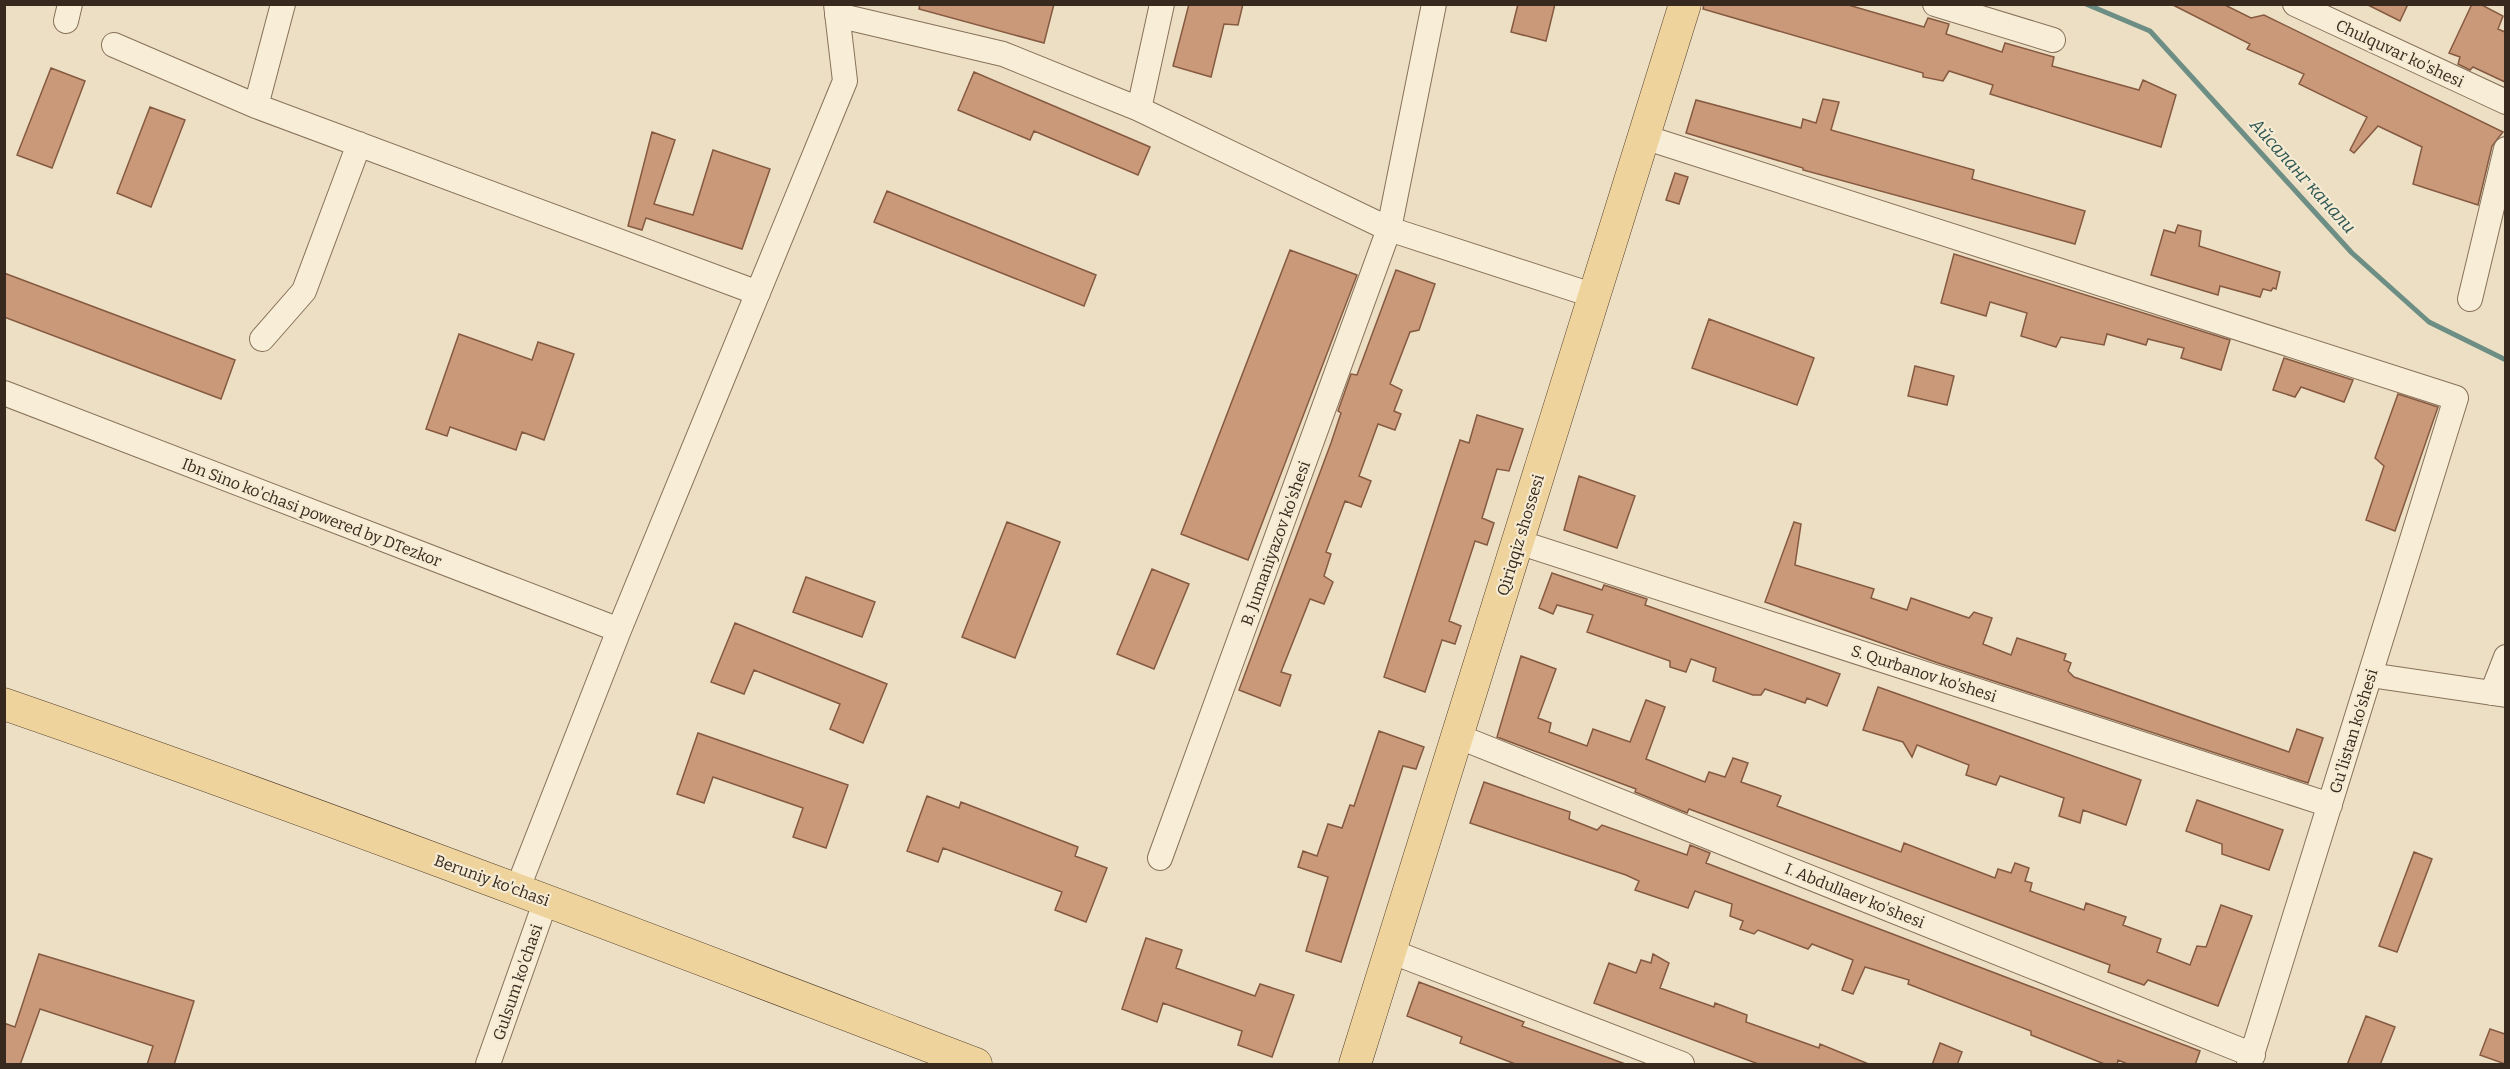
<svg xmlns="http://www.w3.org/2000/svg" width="2510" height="1069" font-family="Bitter,serif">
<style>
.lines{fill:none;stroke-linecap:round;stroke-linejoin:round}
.stream{stroke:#6c8e85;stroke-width:5}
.building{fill:#ca997a;stroke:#855a41;stroke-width:1.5}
.minor-casing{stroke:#87715a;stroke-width:26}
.major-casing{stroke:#543f2e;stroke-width:33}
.minor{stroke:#f8edd6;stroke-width:24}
.major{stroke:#efd39c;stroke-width:32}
.labels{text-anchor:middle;stroke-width:4.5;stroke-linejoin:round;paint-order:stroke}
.street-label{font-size:16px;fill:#37291e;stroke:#f5ead2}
.water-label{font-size:18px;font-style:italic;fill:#2e5653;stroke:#f5ead2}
</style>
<rect width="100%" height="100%" fill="#eddfc3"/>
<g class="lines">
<path class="stream" d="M2086 4 2150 31 2352 253 2429 322 2506 360"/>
</g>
<path class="building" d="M920 4H1054L1044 43 919 9Z
M1189 4H1243L1238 25 1224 24 1211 77 1173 66Z
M1518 4H1555L1546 41 1511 32Z
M1704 4H1845L1924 27 1928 18 1949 24 1946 34 2002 52 2005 43 2054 57 2052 66 2139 90 2143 80 2176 95 2161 147 1990 94 1993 85 1949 71 1943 81 1923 77V73L1703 9Z
M2171 4H2223L2251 18 2264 15 2503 132 2492 146 2478 205 2413 184 2422 147 2378 126 2354 153 2350 150 2367 117 2299 84 2304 74 2247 49 2250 44Z
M2366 4H2408L2400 21Z
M2472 4H2480L2503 16 2498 29 2505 32V82L2473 67 2470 70 2458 64 2460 57 2449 53Z
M51 68 85 81 52 168 17 155Z
M974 72 1150 147 1138 175 1034 131 1030 140 958 110Z
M1823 99 1839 102 1831 130 1974 170 1972 179 2085 211 2075 244 1803 170V168L1686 133 1696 100 1801 128 1803 119 1816 123Z
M150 107 185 120 151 207 117 193Z
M652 132 675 140 654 204 693 215 713 150 770 169 742 249 646 218 642 230 628 226Z
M1675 173 1688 177 1679 204 1666 200Z
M887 191 1096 275 1084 306 874 222Z
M2178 225 2201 231 2199 246 2280 272 2276 289 2273 288 2271 291 2263 289 2260 297 2220 286 2218 295 2151 275 2164 230 2175 233Z
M1290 250 1357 275 1248 560 1181 534Z
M1954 254 2230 340 2221 370 2181 358 2184 348 2148 339 2146 345 2107 334 2104 345 2061 337 2056 347 2021 336 2027 313 1990 302 1986 316 1941 303Z
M1396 270 1435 284 1419 330 1410 332 1390 384 1402 390 1394 411 1401 414 1395 430 1378 424 1359 476 1371 481 1361 507 1345 501 1326 552 1331 554 1324 576 1333 582 1324 604 1310 599 1281 672 1291 675 1280 706 1239 690 1331 443 1341 413 1338 411 1351 374 1357 375Z
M4 273 235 360 221 399 4 317Z
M1709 319 1814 358 1797 405 1692 368Z
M459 334 532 360 538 342 574 354 544 440 522 432 516 450 450 427 447 436 426 429Z
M2284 358 2353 380 2344 402 2301 387 2295 397 2273 390Z
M1915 366 1954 376 1947 405 1908 396Z
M2398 394 2438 407 2395 531 2366 520 2384 466 2375 458Z
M1477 415 1523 429 1509 471 1497 469 1482 518 1494 523 1487 545 1475 541 1449 621 1461 626 1455 644 1442 640 1425 692 1384 677 1460 440 1469 443Z
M1579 476 1635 496 1617 548 1564 530Z
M1007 522 1060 542 1015 658 962 637Z
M1794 522 1801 524 1795 565 1874 589 1871 598 1907 610 1911 598 1969 618 1974 612 1992 618 1983 644 2011 655 2017 638 2066 654 2064 660 2071 663 2068 671 2074 677 2289 752 2297 729 2323 738 2308 783 1938 663 1765 602Z
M1152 569 1189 584 1154 669 1117 654Z
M1552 573 1602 590 1604 585 1647 599 1645 605 1840 674 1827 706 1807 698 1805 703 1765 689 1761 695H1753L1713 681 1716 668 1691 659 1686 672 1670 667V661L1587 632 1593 615 1557 605 1553 614 1539 608Z
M806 577 875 602 862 637 793 612Z
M735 623 887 684 863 743 830 729 840 704 754 670 744 694 711 682Z
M1521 656 1556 669 1538 718 1551 723 1549 732 1587 746 1593 729 1630 742 1646 700 1665 707 1646 759 1705 782 1709 772 1725 777 1733 758 1748 763 1741 782 1781 796 1777 806 1901 852 1904 843 1995 878 1998 869 2011 873 2015 863 2029 868 2025 881 2032 883 2030 891 2084 910 2086 903 2126 917 2123 925 2161 939 2157 952 2190 965 2197 946 2206 947 2221 905 2252 916 2218 1006 2148 980 2144 985 2108 972 2110 965 1689 809 1687 813 1635 792 1636 789 1497 737Z
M1878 687 2141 780 2126 825 2083 810 2080 823 2059 816 2064 798 2000 776 1996 785 1966 775 1969 765 1917 745 1912 757 1903 742 1863 730Z
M1379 731 1424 747 1416 769 1403 766 1341 962 1306 951 1328 877 1298 867 1303 851 1317 856 1328 824 1342 828 1350 805 1354 806Z
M698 733 848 785 826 848 793 837 803 808 713 777 704 803 677 794Z
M1484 782 1570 812 1569 819 1597 830 1602 825 1687 855 1690 845 1710 853 1706 863 2200 1051 2195 1065H2130L2118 1060 2117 1065H2107L2031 1035V1031L1908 984 1909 980 1865 967 1853 994 1842 990 1853 960 1812 944 1808 949 1758 930 1754 934 1740 929 1743 921 1730 916 1732 904 1695 891 1688 908 1635 890 1639 881 1626 875 1470 823Z
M927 796 959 808 961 802 1078 847 1075 856 1107 868 1086 922 1055 910 1062 892 943 848 938 862 907 851Z
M2197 800 2283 830 2269 870 2222 854V844L2186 831Z
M2414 852 2432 859 2397 952 2379 946Z
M1146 938 1182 950 1176 968 1255 996 1260 984 1294 995 1272 1057 1238 1045 1242 1031 1163 1003 1157 1022 1122 1009Z
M39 954 194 1001 174 1065H147L153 1046 40 1009 20 1065H4V1023L15 1027Z
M1653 954 1669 963 1660 988 1714 1007 1715 1003 1747 1015 1746 1022 1819 1048 1820 1044 1871 1065H1761L1594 1003 1609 963 1636 973 1641 960 1651 963Z
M1419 982 1524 1022 1522 1026 1628 1065H1518L1460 1043 1462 1037 1407 1016Z
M2366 1016 2395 1027 2380 1065H2347Z
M2490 1029 2505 1034V1064L2480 1055Z
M1940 1043 1962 1052 1957 1065H1932Z"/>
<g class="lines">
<g class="minor-casing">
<path id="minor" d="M283 4 256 106 758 293
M1935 4 2053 40
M2295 4 2506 102
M837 15 1003 54 1139 109 1389 229 1595 296
M66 21 70 4
M114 45 256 106
M1139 109 1162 4
M1644 137 2456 398 2249 1064
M2470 299 2506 149
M262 339 304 291 359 144
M4 393 619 630
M1518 542 2330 805
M2370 675 2506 695
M2492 693 2506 657
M1457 736 2253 1055
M1160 858 1389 229 1434 4
M517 890 619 630 845 81 836 4
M1390 951 1682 1064
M488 1064 546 900"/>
</g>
<g class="major-casing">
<path id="major" d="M4 704C331 817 653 941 976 1064
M1355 1064 1685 4"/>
</g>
<use href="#minor" class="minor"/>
<use href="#major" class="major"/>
</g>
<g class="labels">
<g class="street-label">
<text transform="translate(2400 53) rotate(25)" y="6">Chulquvar ko'shesi</text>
<text transform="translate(312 512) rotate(21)" y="6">Ibn Sino ko'chasi powered by DTezkor</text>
<text transform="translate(1520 535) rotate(-73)" y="6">Qiriqqiz shossesi</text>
<text transform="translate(1275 543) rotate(-70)" y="6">B. Jumaniyazov ko'shesi</text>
<text transform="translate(1924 673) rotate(18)" y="6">S. Qurbanov ko'shesi</text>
<text transform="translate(2353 731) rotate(-73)" y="6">Gu'listan ko'shesi</text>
<text transform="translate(492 880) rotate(20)" y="6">Beruniy ko'chasi</text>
<text transform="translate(1855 895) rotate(22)" y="6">I. Abdullaev ko'shesi</text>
<text transform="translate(517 982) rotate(-71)" y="6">Gulsum ko'chasi</text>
</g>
<g class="water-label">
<text transform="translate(2303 176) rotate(48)" y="6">Айсаланг канали</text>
</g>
</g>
<rect width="2510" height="1069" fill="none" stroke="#37291e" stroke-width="12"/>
</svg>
